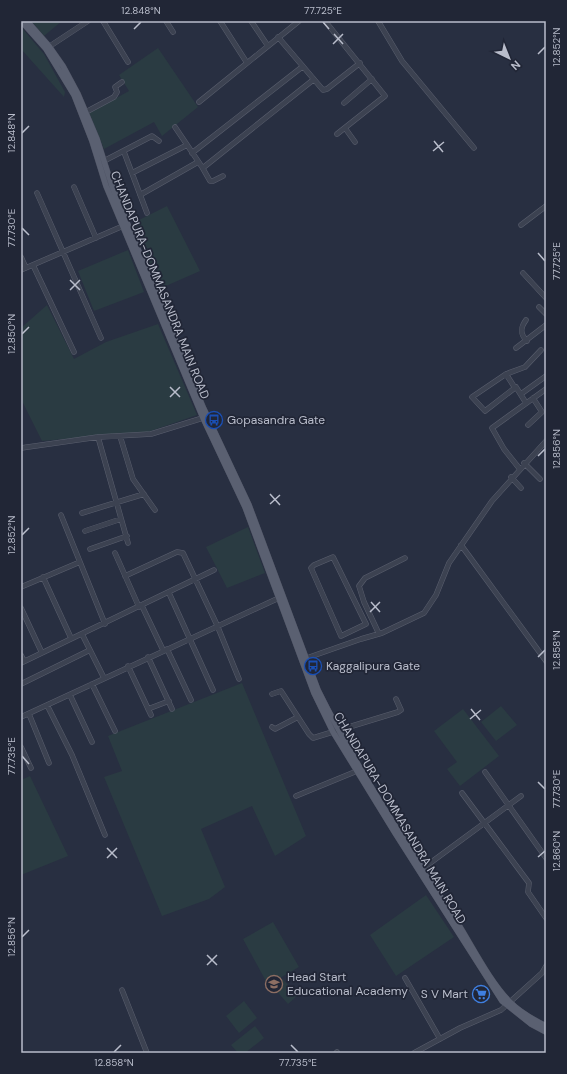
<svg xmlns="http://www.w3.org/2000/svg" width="567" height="1074" font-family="'DM Sans',sans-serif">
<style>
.grass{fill:#2a3b42}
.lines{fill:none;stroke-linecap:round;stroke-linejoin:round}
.minor-casing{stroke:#5a5f6e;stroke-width:5.5}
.major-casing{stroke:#464a5a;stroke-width:6}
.minor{stroke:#3c4251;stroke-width:4.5}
.major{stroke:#5a6071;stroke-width:5.5}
.ticks{fill:none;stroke:#b9bdcb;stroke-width:1.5}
.labels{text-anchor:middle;stroke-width:3.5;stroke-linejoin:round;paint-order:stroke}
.street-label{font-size:12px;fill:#b9bdcb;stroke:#212636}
.poi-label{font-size:12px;fill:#b9bdcb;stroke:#212636;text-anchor:start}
.neatline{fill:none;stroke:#b9bdcb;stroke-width:1.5}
.ticks-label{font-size:10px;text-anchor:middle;fill:#b9bdcb}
</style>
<rect width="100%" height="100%" fill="#282f41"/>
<path class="grass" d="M31 21H62L44 36Z
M21 27 44 54 65 92 64 97 21 49Z
M158 48 198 107 162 136 154 122 104 149 89 113 129 91 119 75Z
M167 206 200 271 159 289 133 223Z
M128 250 144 292 94 311 78 271Z
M47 305 74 359 106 342 158 324 197 415 148 432 42 441 21 399V328Z
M248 527 265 573 227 588 206 547Z
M242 683 306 836 275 856 252 806 201 829 225 887 209 899 162 916 104 777 122 771 108 736Z
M501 706 517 725 496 741 481 722Z
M463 709 499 756 460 786 447 769 457 762 434 731Z
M30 776 68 856 21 875V780Z
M426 895 454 937 396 976 370 935Z
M273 922 299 967 268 985 243 939Z
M283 979 297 996 288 1004 273 987Z
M244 1001 257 1018 239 1033 226 1016Z
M255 1026 264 1038 245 1053H238L231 1045Z"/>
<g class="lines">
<g class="minor-casing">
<path id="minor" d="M103 21 128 62
M166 21 173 32
M220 21 247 63
M251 21 268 46
M325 21 385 96 337 134
M378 21 402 61 474 148
M278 37 323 90 327 89 360 63
M47 48 88 21
M199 102 299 21
M344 103 372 79
M86 112 114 97 117 92 115 87 122 82
M175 127 202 167H204L313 80
M345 128 355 142
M124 152 147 213
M192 153 302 67
M102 162 152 136 159 141
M202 167 210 181H213L223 176
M132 173 187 145
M74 187 96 238
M37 193 101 338
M140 195 198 162
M521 225 546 206
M21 257 26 268
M33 265 74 352
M21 270 123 226
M523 273 546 298
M539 307 546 314
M526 320C520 328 520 334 527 341
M516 348 546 325
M506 374 515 388
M521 394 546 376
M526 403 516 387 485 411 472 397 506 374 525 367 541 350
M528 425 542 412 533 398
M120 436 133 479 155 510
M98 437 128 543
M21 448 98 437 151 434 206 417
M524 463 540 479
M519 468 504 449 492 428 546 389
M511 477 521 488
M82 513 144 494
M61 515 105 624
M85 531 121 519
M461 545 546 661
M90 549 127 536
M115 553 139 607
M333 557 366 624 341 636 311 568 314 565Z
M125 576 177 552 183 553 217 625 239 679
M43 577 71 638
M21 587 80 562
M169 593 213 690
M142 606 163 650
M21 608 42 653
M82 634 104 678
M379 634 364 602 359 586 365 578 405 558
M167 649 191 700
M21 655 24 661
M148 657 172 709
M304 659 361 639 382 633 424 613 436 595 449 563 492 501 546 441
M21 663 214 570
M128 666 151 715
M21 684 90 650
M92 684 115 731
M272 694 281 691 309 734 313 738 398 712 401 710 396 699
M70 695 92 742
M47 705 72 755 105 835
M148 709 169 701
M29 714 49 763
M21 717 281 597
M272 727 275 729 298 717
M21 747 31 768
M485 772 546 858
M462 793 529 883 528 892 546 918
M296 796 357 771
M422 869 521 796
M405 978 440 1039
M122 990 147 1053
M336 1053 337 1052
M414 1053 460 1028 501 1010 542 973 546 966"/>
</g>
<g class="major-casing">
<path id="major" d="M21 21 46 49 74 95 92 141 106 186 203 418 245 507 314 693 333 732 395 833 502 1001 531 1024 546 1032
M27 21 49 46 63 66 78 94 97 139 112 186 203 407 249 505 318 690C358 771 408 847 457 922 472 946 491 984 511 1003 521 1013 534 1020 546 1026"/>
</g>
<use href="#minor" class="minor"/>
<use href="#major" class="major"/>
</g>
<path class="ticks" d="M323 22 329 29M134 29 141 22M334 34 343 44M333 44 343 34M538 54 545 47M22 133 29 126M434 141 443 152M433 151 444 142M22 228 29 235M538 253 545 261M70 280 80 290M70 290 80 280M22 334 29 327M170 387 180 397M170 397 180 387M538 456 545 449M270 494 280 505M270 504 280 495M22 535 29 528M371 602 380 612M370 612 380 602M538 657 545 650M471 709 480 720M470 719 481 710M22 756 29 764M538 782 545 789M107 848 117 858M538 857 545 851M107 858 117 848M22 937 29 930M207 955 217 965M207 965 217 955M291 1045 298 1052M114 1052 121 1045"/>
<defs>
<g id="bus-ring" transform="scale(0.9)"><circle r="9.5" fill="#212636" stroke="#1a4fb4" stroke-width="1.5"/><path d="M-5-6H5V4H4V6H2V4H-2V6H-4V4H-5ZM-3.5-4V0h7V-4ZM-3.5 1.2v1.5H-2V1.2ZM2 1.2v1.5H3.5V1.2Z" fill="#1a4fb4"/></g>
<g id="school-ring" transform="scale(0.9)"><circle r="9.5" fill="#212636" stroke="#8d6e63" stroke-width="1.5"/><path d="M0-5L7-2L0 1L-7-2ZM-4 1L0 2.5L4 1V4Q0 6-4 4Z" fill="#8d6e63"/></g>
<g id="supermarket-ring" transform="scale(0.9)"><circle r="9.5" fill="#212636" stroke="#3f7fe0" stroke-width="1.5"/><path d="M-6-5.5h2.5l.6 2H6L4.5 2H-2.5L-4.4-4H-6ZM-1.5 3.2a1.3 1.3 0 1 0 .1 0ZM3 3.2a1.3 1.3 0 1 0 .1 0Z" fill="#3f7fe0"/></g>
</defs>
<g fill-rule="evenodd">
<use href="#bus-ring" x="214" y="420"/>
<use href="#bus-ring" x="313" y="666"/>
<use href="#school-ring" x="274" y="984"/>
<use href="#supermarket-ring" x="481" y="994"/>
</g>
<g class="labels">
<g class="street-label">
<text transform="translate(160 285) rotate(68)" y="4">CHANDAPURA-DOMMASANDRA MAIN ROAD</text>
<text transform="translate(400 818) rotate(59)" y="4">CHANDAPURA-DOMMASANDRA MAIN ROAD</text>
</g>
<g class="poi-label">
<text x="227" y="424">Gopasandra Gate</text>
<text x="326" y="670">Kaggalipura Gate</text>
<text x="287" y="981">Head Start<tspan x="287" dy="14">Educational Academy</tspan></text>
<text x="468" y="998" text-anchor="end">S V Mart</text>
</g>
</g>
<rect width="567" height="1074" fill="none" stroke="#212636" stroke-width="44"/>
<g transform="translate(509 58) rotate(137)" stroke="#212636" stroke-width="3" paint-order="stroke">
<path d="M0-3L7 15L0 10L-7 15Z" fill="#b9bdcb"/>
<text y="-6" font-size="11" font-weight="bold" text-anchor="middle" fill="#b9bdcb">N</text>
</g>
<rect x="22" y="22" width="523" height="1030" class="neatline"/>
<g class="ticks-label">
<text x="141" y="14">12.848°N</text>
<text x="323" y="14">77.725°E</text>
<text transform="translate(556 47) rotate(-90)" y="4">12.852°N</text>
<text transform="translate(11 133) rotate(-90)" y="4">12.848°N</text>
<text transform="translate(11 228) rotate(-90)" y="4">77.730°E</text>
<text transform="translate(556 261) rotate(-90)" y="4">77.725°E</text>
<text transform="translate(11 334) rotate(-90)" y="4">12.850°N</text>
<text transform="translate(556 449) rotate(-90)" y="4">12.856°N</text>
<text transform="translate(11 535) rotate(-90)" y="4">12.852°N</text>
<text transform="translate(556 650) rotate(-90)" y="4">12.858°N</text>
<text transform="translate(11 756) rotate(-90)" y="4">77.735°E</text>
<text transform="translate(556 789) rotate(-90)" y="4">77.730°E</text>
<text transform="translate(556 851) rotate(-90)" y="4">12.860°N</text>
<text transform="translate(11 937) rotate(-90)" y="4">12.856°N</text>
<text x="114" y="1066">12.858°N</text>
<text x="298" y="1066">77.735°E</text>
</g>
</svg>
